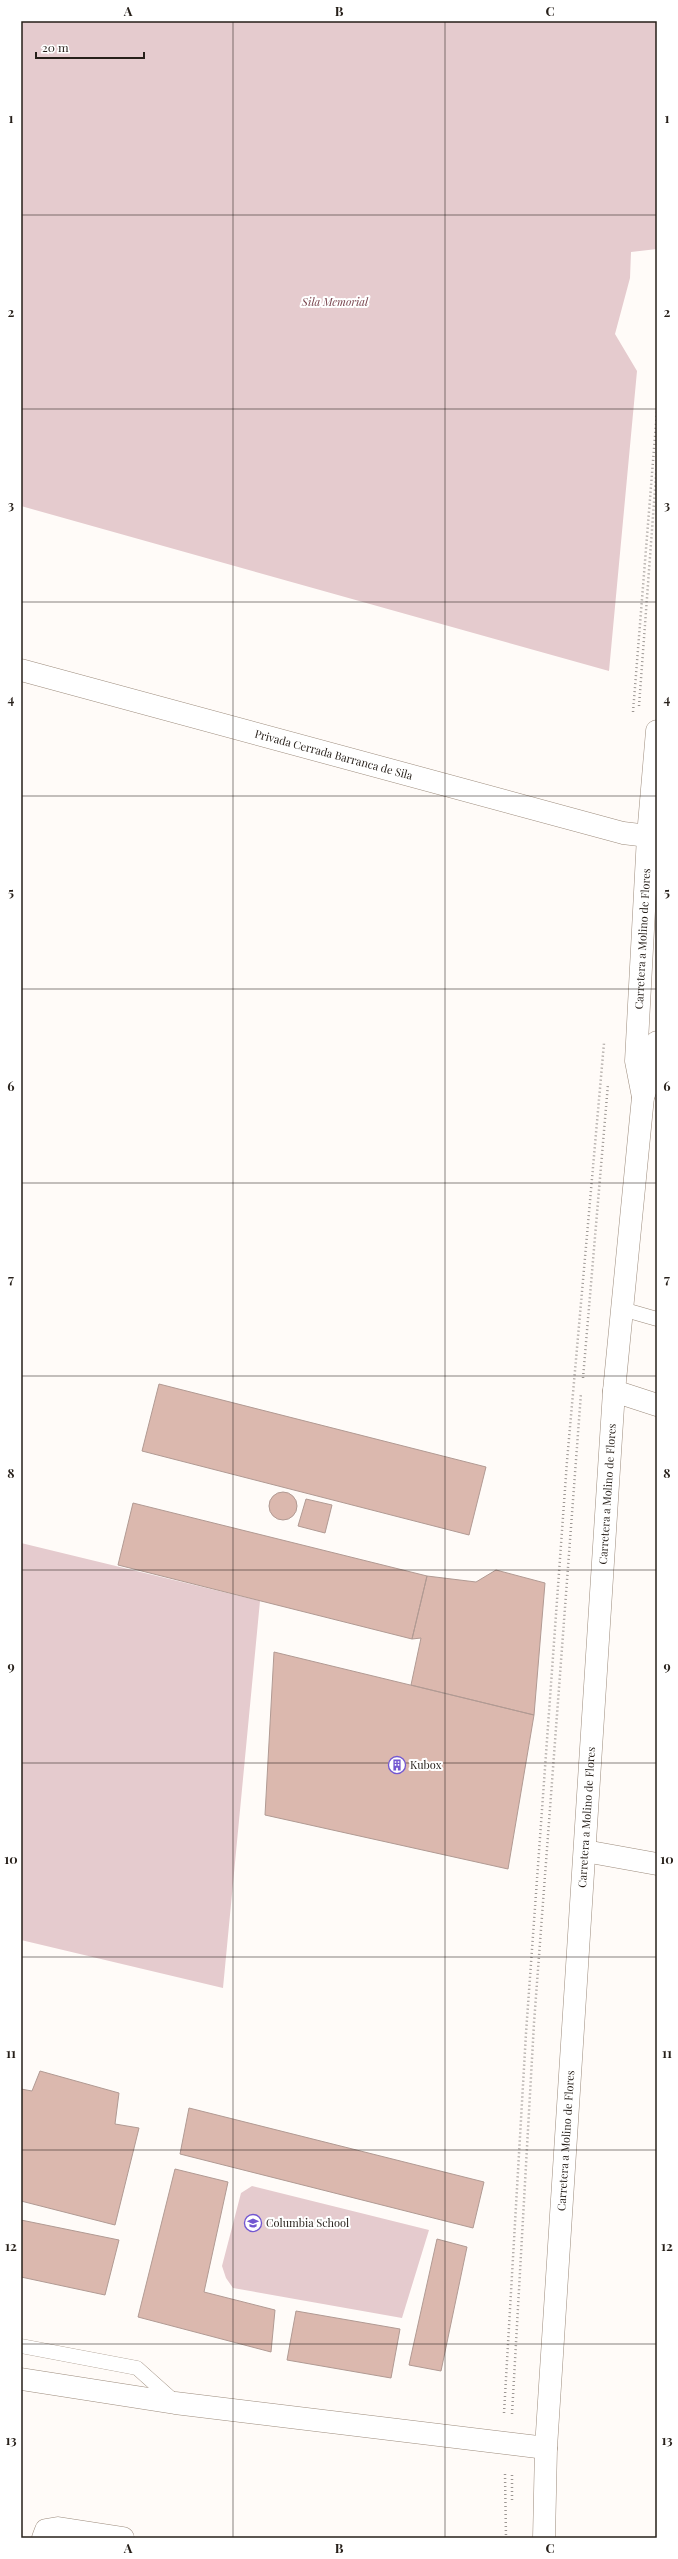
<svg xmlns="http://www.w3.org/2000/svg" width="678" height="2559" font-family="'Playfair Display',serif">
<style>
.green{fill:#e5cbce}
.building{fill:#dbb8ae;stroke:#b19a93}
.lines{fill:none;stroke-linecap:round;stroke-linejoin:round}
.service-casing{stroke:#9d8c7d;stroke-width:15}
.minor-casing{stroke:#9d8c7d;stroke-width:23}
.secondary-casing{stroke:#9d8c7d;stroke-width:23}
.path{stroke:#9d9793;stroke-width:2.5;stroke-dasharray:1 3;stroke-linecap:butt}
.service{stroke:#fff;stroke-width:14}
.minor{stroke:#fff;stroke-width:22}
.secondary{stroke:#fff;stroke-width:22}
.grid{fill:none;stroke:#261f19;stroke-width:1;stroke-opacity:0.55}
.labels{text-anchor:middle;stroke-width:4;stroke-linejoin:round;paint-order:stroke}
.park-label{font-size:11px;font-style:italic;fill:#79454e;stroke:#fff}
.street-label{font-size:11px;fill:#261f19;stroke:#fff}
.poi-label{font-size:11px;fill:#261f19;stroke:#fff;text-anchor:start}
.neatline{fill:none;stroke:#261f19;stroke-width:1.5}
.grid-label{font-size:13px;text-anchor:middle;font-weight:bold;fill:#261f19}
</style>
<rect width="100%" height="100%" fill="#fffbf8"/>
<path class="green" d="M21 21H657V249L631 252 630 278 615 334 637 371 609 671 21 506Z
M21 1543 260 1601 223 1988 21 1940Z
M252 2186 429 2230 402 2318 233 2288 226 2278 222 2266 241 2193Z"/>
<path class="building" d="M159 1384 486 1467 469 1535 142 1451Z
M269 1506a14 14 0 1 1 28 0a14 14 0 1 1-28 0Z
M306 1499 332 1505 325 1533 298 1526Z
M133 1503 427 1576 412 1639 118 1565Z
M496 1570 545 1583 534 1715 411 1685 421 1638 412 1639 427 1576 476 1582Z
M274 1652 534 1715 508 1869 265 1815Z
M40 2071 119 2093 115 2124 139 2128 115 2225 21 2201V2089L32 2091Z
M189 2108 484 2182 473 2228 180 2154Z
M175 2169 228 2182 204 2292 275 2310 271 2352 138 2317Z
M21 2220 119 2240 105 2295 21 2277Z
M437 2239 467 2247 441 2371 409 2365Z
M296 2311 400 2329 391 2378 287 2360Z"/>
<g class="lines">
<g class="service-casing">
<path id="service" d="M622 1309 657 1319
M21 2346 137 2368 175 2402"/>
</g>
<g class="minor-casing">
<g id="minor">
<path id="s1" d="M21 670 623 833 648 836"/>
<path d="M614 1391 657 1405"/>
<path d="M585 1851 657 1864"/>
<path d="M21 2379 175 2403 546 2448"/>
<path d="M43 2538 46 2530 58 2528 123 2538"/>
</g>
</g>
<g class="secondary-casing">
<g id="secondary">
<path id="s2" d="M643 1097 636 1061 648 836 657 731"/>
<path id="s3" d="M544 2538 546 2448 614 1391 643 1097 655 1064 657 1042"/>
</g>
</g>
<path class="path" d="M639 706 657 462
M633 712 657 411
M583 1378 608 1084
M504 2413 526 2033 567 1461 604 1043
M512 2414 534 2023 581 1393
M505 2474 506 2538
M512 2475V2502"/>
<use href="#service" class="service"/>
<use href="#minor" class="minor"/>
<use href="#secondary" class="secondary"/>
</g>
<path class="grid" d="M233 21V2538M445 21V2538M21 215H657M21 409H657M21 602H657M21 796H657M21 989H657M21 1183H657M21 1376H657M21 1570H657M21 1763H657M21 1957H657M21 2150H657M21 2344H657"/>
<defs>
<g id="building-ring" transform="scale(0.9)"><circle r="9.5" fill="#fff" stroke="#7357d1" stroke-width="1.5"/><path d="M-4-6H4V6H1V3H-1V6H-4ZM-2.5-4.3h1.7v1.8h-1.7ZM.8-4.3h1.7v1.8H.8ZM-2.5-1h1.7V.8h-1.7ZM.8-1h1.7V.8H.8Z" fill="#7357d1"/></g>
<g id="school-ring" transform="scale(0.9)"><circle r="9.5" fill="#fff" stroke="#7357d1" stroke-width="1.5"/><path d="M0-5L7-2L0 1L-7-2ZM-4 1L0 2.5L4 1V4Q0 6-4 4Z" fill="#7357d1"/></g>
</defs>
<g fill-rule="evenodd">
<use href="#building-ring" x="397" y="1765"/>
<use href="#school-ring" x="253" y="2223"/>
</g>
<g class="labels">
<g class="park-label">
<text x="335" y="306">Sila Memorial</text>
</g>
<g class="street-label">
<text dy="4" stroke="none"><textPath href="#s1" startOffset="324">Privada Cerrada Barranca de Sila</textPath></text>
<text dy="4" stroke="none"><textPath href="#s2" startOffset="159">Carretera a Molino de Flores</textPath></text>
<text dy="4" stroke="none"><textPath href="#s3" startOffset="1046">Carretera a Molino de Flores</textPath></text>
<text dy="4" stroke="none"><textPath href="#s3" startOffset="722">Carretera a Molino de Flores</textPath></text>
<text dy="4" stroke="none"><textPath href="#s3" startOffset="398">Carretera a Molino de Flores</textPath></text>
</g>
<g class="poi-label">
<text x="410" y="1769">Kubox</text>
<text x="266" y="2227">Columbia School</text>
</g>
</g>
<rect width="678" height="2559" fill="none" stroke="#ffffff" stroke-width="44"/>
<path d="M36 52v6h108v-6" fill="none" stroke="#261f19" stroke-width="2"/>
<text x="42" y="52" font-size="12" fill="#261f19" stroke="#ffffff" stroke-width="3" paint-order="stroke">20 m</text>
<rect x="22" y="22" width="634" height="2515" class="neatline"/>
<g class="grid-label">
<text x="128" y="16">A</text>
<text x="339" y="16">B</text>
<text x="550" y="16">C</text>
<text x="11" y="123">1</text>
<text x="667" y="123">1</text>
<text x="11" y="317">2</text>
<text x="667" y="317">2</text>
<text x="11" y="510">3</text>
<text x="667" y="510">3</text>
<text x="11" y="704">4</text>
<text x="667" y="704">4</text>
<text x="11" y="897">5</text>
<text x="667" y="897">5</text>
<text x="11" y="1091">6</text>
<text x="667" y="1091">6</text>
<text x="11" y="1284">7</text>
<text x="667" y="1284">7</text>
<text x="11" y="1478">8</text>
<text x="667" y="1478">8</text>
<text x="11" y="1671">9</text>
<text x="667" y="1671">9</text>
<text x="11" y="1864">10</text>
<text x="667" y="1864">10</text>
<text x="11" y="2058">11</text>
<text x="667" y="2058">11</text>
<text x="11" y="2251">12</text>
<text x="667" y="2251">12</text>
<text x="11" y="2445">13</text>
<text x="667" y="2445">13</text>
<text x="128" y="2553">A</text>
<text x="339" y="2553">B</text>
<text x="550" y="2553">C</text>
</g>
</svg>
